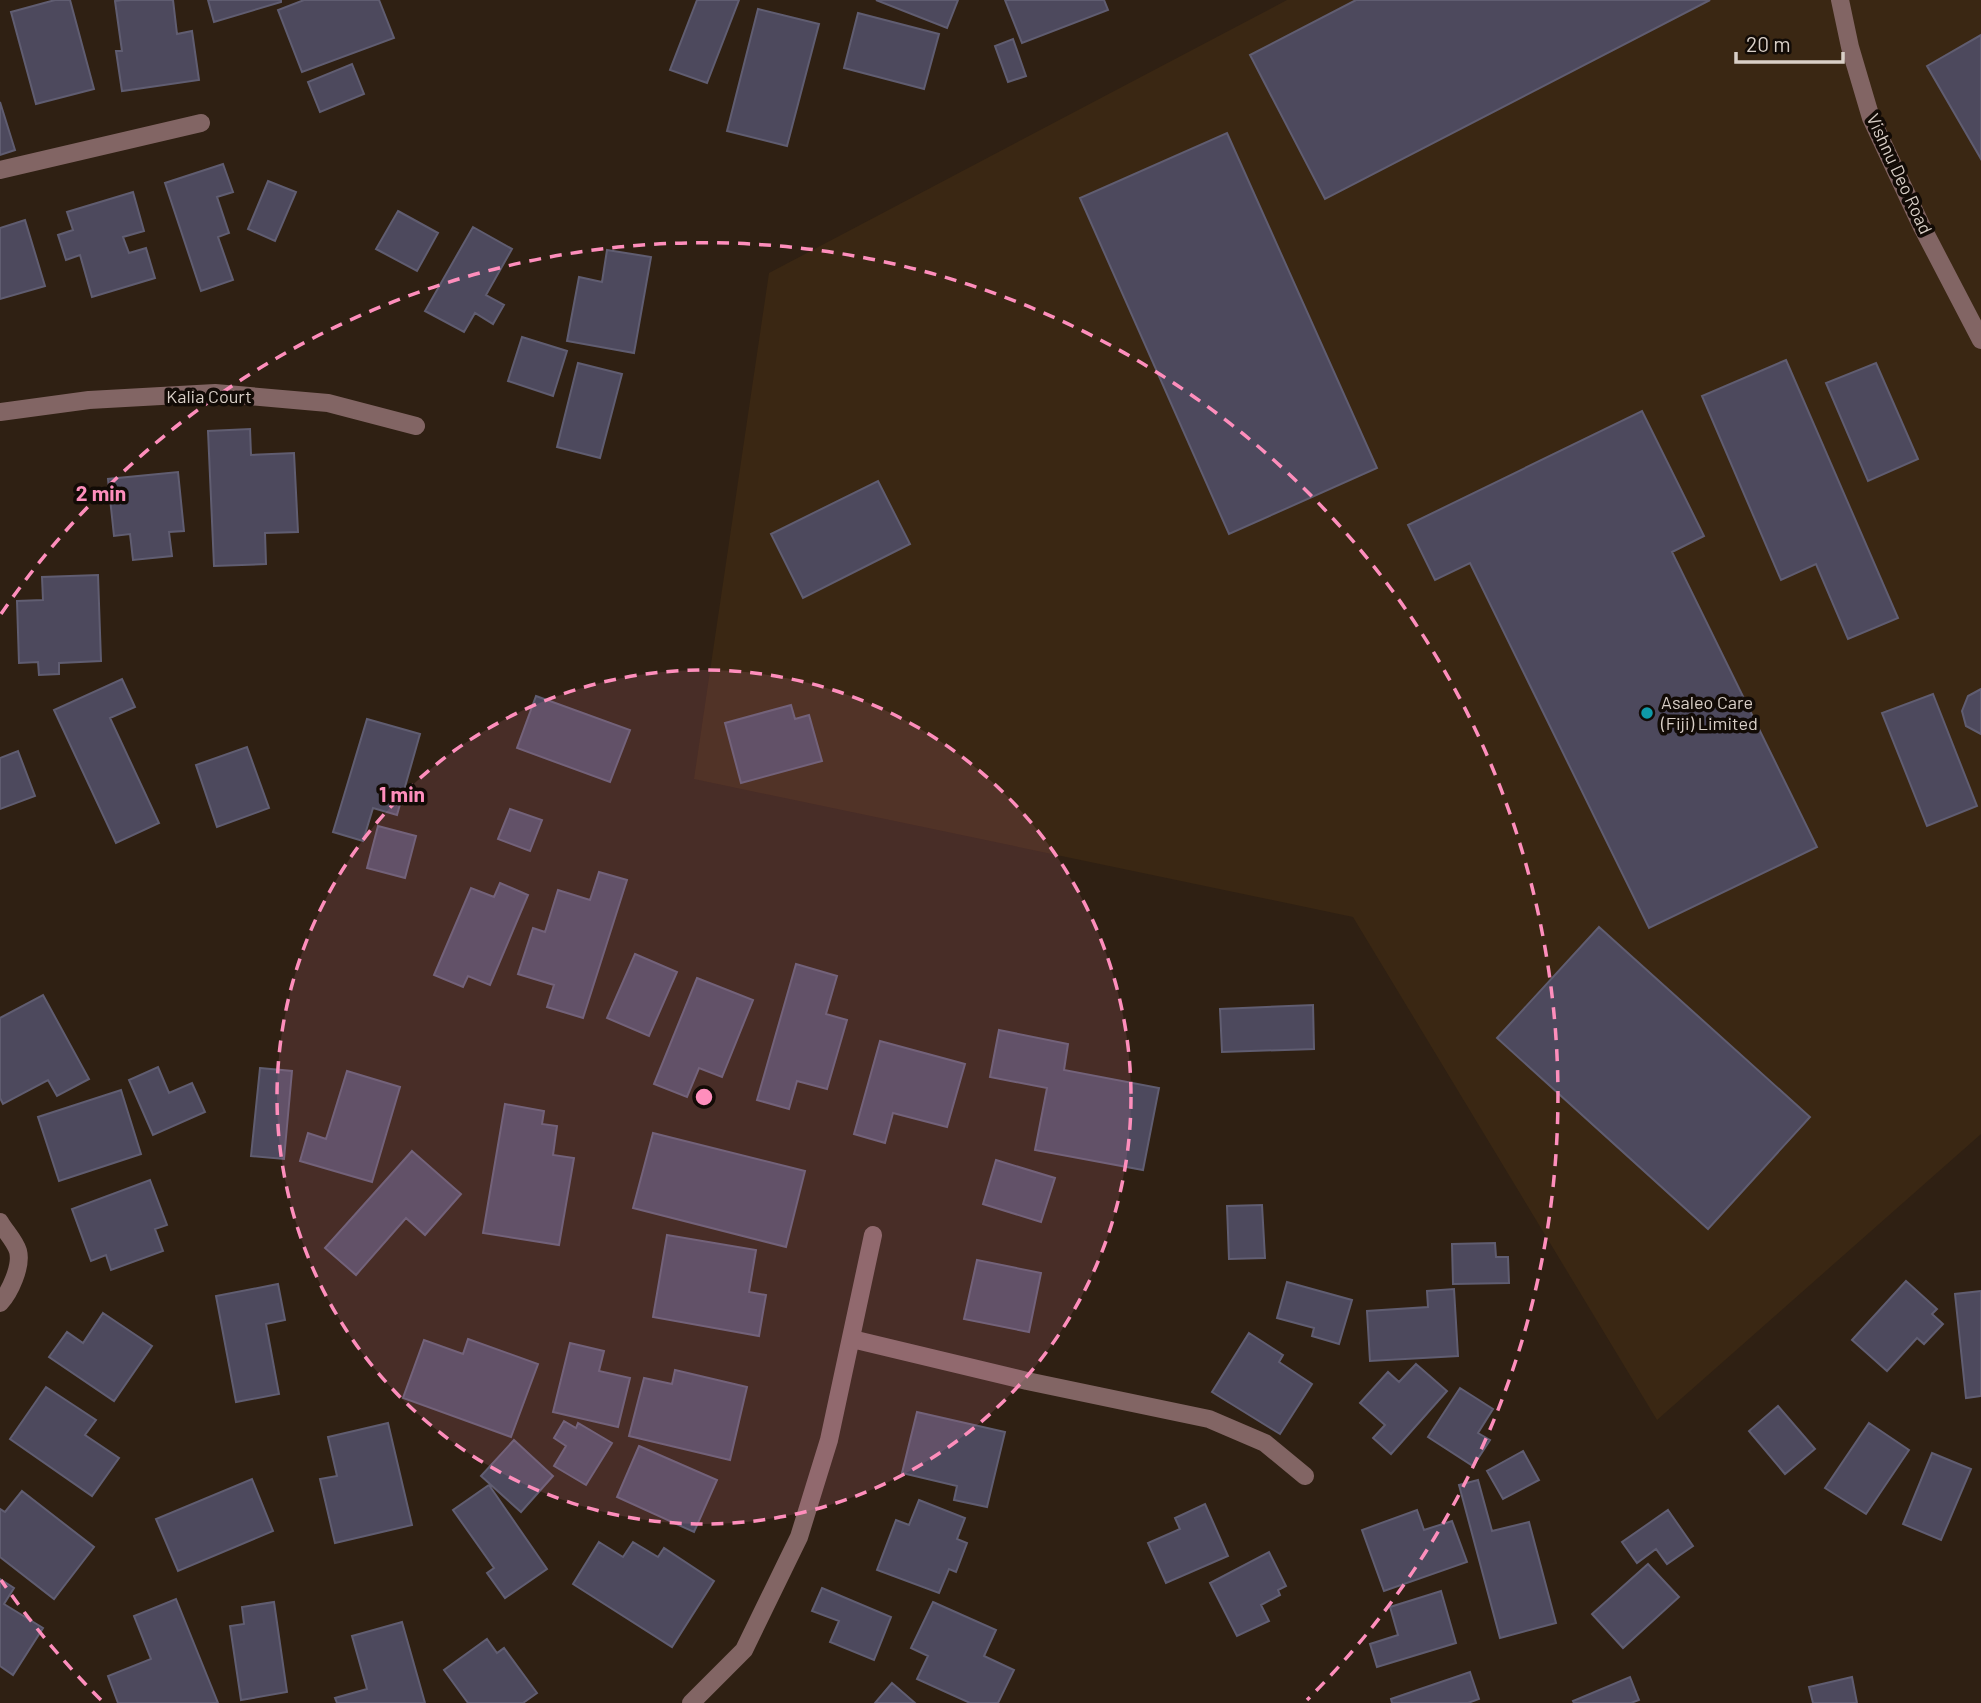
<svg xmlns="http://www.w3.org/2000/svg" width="1981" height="1703" font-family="Barlow,sans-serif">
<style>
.built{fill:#3a2713}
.building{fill:#4d495d;stroke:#605d71;stroke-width:2}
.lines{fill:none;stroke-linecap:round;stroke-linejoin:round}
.minor{stroke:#826564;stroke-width:18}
.ring{fill:none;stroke:#fe8ebc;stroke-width:3.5;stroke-dasharray:12 9}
.culture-dot{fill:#0f9aa8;stroke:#120b06;stroke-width:2.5}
.labels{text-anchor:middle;stroke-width:7;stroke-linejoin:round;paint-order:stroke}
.street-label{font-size:18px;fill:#d9cfc7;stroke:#120b06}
.poi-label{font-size:18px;fill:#d9cfc7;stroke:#120b06;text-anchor:start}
.centre{fill:#fe8ebc;stroke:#120b06;stroke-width:3.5}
.ring-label{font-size:21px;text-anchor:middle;font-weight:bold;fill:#fe8ebc;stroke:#120b06;stroke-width:7;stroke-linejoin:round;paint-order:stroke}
</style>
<rect width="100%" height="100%" fill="#2f2013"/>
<path class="built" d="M1287 0H1981V1134L1657 1420 1353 917 694 779 769 273Z"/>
<path class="building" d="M55 0H70L94 89 36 104 11 12Z
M122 0H173L177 34 192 31 199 80 122 91 116 51H122L115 1Z
M208 0H281V2L214 22Z
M304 0H379L394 38 302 72 278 10Z
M697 0H739L707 83 670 70Z
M876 0H958L947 28Z
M1005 0H1104L1108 10 1022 43Z
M1356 0H1710L1325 199 1250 55Z
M758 9 819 24 787 146 727 131Z
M858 13 939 34 924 89 844 68Z
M1981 35V159L1927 66Z
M1013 39 1026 76 1008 82 995 46Z
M352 64 364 94 320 112 308 82Z
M0 102 15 150 0 155Z
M1227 133 1377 468 1229 534 1080 198Z
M223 164 233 192 217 197 229 233 218 237 233 280 201 291 165 183Z
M268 181 296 192 275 241 248 229Z
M133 192 144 231 123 237 129 253 146 248 155 278 92 297 80 255 66 260 58 235 73 230 67 212Z
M398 211 438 233 417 271 376 249Z
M25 220 45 286 0 299V228Z
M473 227 512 249 486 295 504 305 493 324 475 313 464 332 425 311Z
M607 250 651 257 634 353 567 341 579 277 602 282Z
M522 337 567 351 553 396 508 381Z
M1786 360 1898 618 1848 639 1816 564 1781 580 1702 396Z
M578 363 622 374 600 458 557 447Z
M1876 363 1918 459 1868 481 1826 383Z
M1642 411 1704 536 1672 552 1817 847 1649 928 1470 563 1435 580 1408 525Z
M250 429 251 455 294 453 298 532 265 533 266 564 214 566 208 431Z
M178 472 184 531 169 532 172 556 133 560 130 534 114 536 108 479Z
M878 481 910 544 803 598 771 534Z
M98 575 101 661 59 663V674L39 675 38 662 19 663 17 601 43 600 42 577Z
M122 679 135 707 110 718 159 823 116 843 54 710Z
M1981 689V734L1966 726 1962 711 1968 696Z
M1933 694 1977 806 1927 826 1882 713Z
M536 696 630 730 610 782 517 748Z
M791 705 795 719 809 715 822 761 741 783 725 723Z
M367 719 420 734 397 815 373 808 363 841 333 832Z
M247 747 269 808 217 827 196 765Z
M18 751 35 796 0 809V758Z
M510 809 542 820 530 851 498 839Z
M378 826 416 836 405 878 367 868Z
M599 872 627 880 583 1018 547 1007 554 985 518 974 533 928 545 932 558 890 590 900Z
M500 883 528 895 490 985 468 976 463 987 434 975 471 888 494 897Z
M1599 927 1810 1117 1708 1229 1497 1038Z
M635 954 677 972 649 1036 607 1018Z
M796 964 837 976 826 1014 847 1020 827 1089 797 1081 789 1109 757 1100Z
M697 978 753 1000 722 1077 699 1068 687 1097 654 1084Z
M43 995 89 1079 57 1096 48 1080 3 1104 0 1098V1018Z
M1313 1005 1314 1049 1222 1052 1220 1009Z
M999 1030 1068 1044 1064 1070 1159 1088 1143 1170 1035 1150 1047 1088 990 1077Z
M880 1041 965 1064 947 1127 893 1113 885 1143 854 1134Z
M158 1067 169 1093 192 1083 205 1112 153 1135 129 1080Z
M260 1068 292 1071 284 1159 251 1156Z
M347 1071 400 1087 372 1182 300 1161 308 1133 326 1139Z
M121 1090 141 1154 59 1181 38 1117Z
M505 1104 544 1111 542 1124 557 1126 553 1155 574 1158 559 1245 483 1233Z
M653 1133 805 1171 786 1247 633 1208Z
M412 1151 461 1194 425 1235 406 1218 356 1275 325 1248Z
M996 1160 1055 1178 1041 1222 983 1204Z
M150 1180 167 1225 155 1229 163 1251 111 1270 106 1255 91 1261 72 1209Z
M1262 1205 1265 1258 1229 1259 1227 1206Z
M667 1235 756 1250 749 1292 766 1295 759 1336 653 1317Z
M1495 1243 1496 1257H1508L1509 1283 1453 1284 1452 1244Z
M977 1260 1041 1273 1029 1332 964 1319Z
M1906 1281 1937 1309 1932 1314 1943 1324 1924 1344 1917 1338 1887 1371 1852 1340Z
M1287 1282 1352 1300 1339 1344 1312 1336 1314 1328 1277 1318Z
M278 1284 285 1320 266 1324 279 1394 236 1402 216 1296Z
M1454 1289 1458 1356 1370 1361 1367 1311 1428 1307 1427 1291Z
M1981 1291V1396L1966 1398 1955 1294Z
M103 1313 152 1346 114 1401 49 1357 67 1332 83 1343Z
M1249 1333 1283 1355 1279 1362 1312 1384 1280 1434 1212 1392Z
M468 1339 538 1364 511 1437 403 1398 424 1340 463 1354Z
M570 1343 604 1351 599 1371 630 1378 618 1427 553 1412Z
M1416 1364 1447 1391 1391 1454 1373 1438 1385 1425 1360 1403 1388 1372 1399 1382Z
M675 1370 747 1387 730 1460 629 1436 644 1378 672 1384Z
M46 1387 96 1420 85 1435 119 1458 92 1496 10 1439Z
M1460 1388 1493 1409 1478 1433 1490 1440 1473 1466 1428 1437Z
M1778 1406 1815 1449 1785 1474 1749 1431Z
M917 1412 1005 1432 987 1507 954 1500 957 1486 902 1473Z
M564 1421 576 1428 578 1423 612 1443 586 1485 554 1466 566 1446 554 1438Z
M388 1423 412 1525 335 1543 320 1479 337 1476 328 1437Z
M1869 1423 1909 1450 1866 1514 1825 1488Z
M514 1440 553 1476 521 1512 481 1476Z
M639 1446 717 1480 694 1532 617 1497Z
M1523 1451 1539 1480 1503 1499 1487 1471Z
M1932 1453 1971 1469 1941 1540 1903 1524Z
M252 1479 273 1531 178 1571 156 1519Z
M1478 1480 1492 1531 1529 1522 1556 1623 1500 1638 1459 1485Z
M489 1485 547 1569 505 1598 487 1573 494 1568 453 1510Z
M22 1491 94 1547 54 1599 0 1557V1509L5 1512Z
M919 1500 965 1518 957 1539 967 1543 956 1572 949 1569 939 1593 877 1570 896 1520 909 1525Z
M1205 1504 1228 1556 1166 1583 1148 1543 1180 1529 1175 1518Z
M1417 1510 1424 1530 1452 1521 1467 1562 1384 1591 1362 1530Z
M1668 1510 1693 1546 1667 1564 1656 1549 1637 1563 1622 1542Z
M599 1542 623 1557 633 1542 658 1557 664 1548 714 1581 672 1647 573 1584Z
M1269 1552 1286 1586 1278 1590 1280 1595 1261 1605 1269 1621 1237 1636 1210 1583Z
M1648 1564 1679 1597 1623 1648 1592 1614Z
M0 1579 14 1588 4 1604 43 1628 13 1675 0 1666Z
M822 1588 891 1617 874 1660 830 1642 839 1621 812 1611Z
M1441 1591 1456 1643 1377 1667 1370 1644 1398 1635 1390 1607Z
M176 1599 218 1703H118L108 1676 151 1659 134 1616Z
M274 1602 287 1692 241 1700 230 1626 244 1624 242 1607Z
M933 1602 996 1630 984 1656 1014 1670 998 1703H970L917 1679 928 1656 911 1648Z
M402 1622 425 1703H337L335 1698 367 1689 352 1636Z
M487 1639 497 1653 504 1648 537 1693 523 1703H468L444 1670Z
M1470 1672 1479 1699 1468 1703H1392L1391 1699Z
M1630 1677 1639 1700 1631 1703H1574L1573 1701Z
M1852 1677 1857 1703H1813L1809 1687Z
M892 1683 915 1703H875Z"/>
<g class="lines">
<path class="minor" d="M1840 0 1850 47 1871 118 1921 225 1981 340
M0 170 201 123
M0 412 89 400 215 393 328 403 416 426
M0 1222C5 1231 15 1241 18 1251 22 1266 10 1292 0 1303
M852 1339 1027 1381 1209 1419 1265 1443 1305 1476
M691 1703 744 1650 799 1537 829 1440 873 1235"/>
</g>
<circle cx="704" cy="1097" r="427" fill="#fe8ebc" fill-opacity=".12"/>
<g class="ring">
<circle cx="704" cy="1097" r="427"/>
<path d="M101 1700A853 853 0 0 1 1 1580M1 614A853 853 0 1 1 1307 1700"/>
</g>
<circle class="culture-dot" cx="1647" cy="713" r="7"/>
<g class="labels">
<g class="street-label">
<text transform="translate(1899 174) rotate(65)" y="6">Vishnu Deo Road</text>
<text x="209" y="403">Kalia Court</text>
</g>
<g class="poi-label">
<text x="1661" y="709">Asaleo Care<tspan x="1661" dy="21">(Fiji) Limited</tspan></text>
</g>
</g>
<circle cx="704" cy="1097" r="10" class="centre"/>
<g class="ring-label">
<text x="101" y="501">2 min</text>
<text x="402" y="802">1 min</text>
</g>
<path d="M1736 52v10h107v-10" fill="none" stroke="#d9cfc7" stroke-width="3.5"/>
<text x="1746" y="52" font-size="21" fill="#d9cfc7" stroke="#120b06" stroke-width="5" paint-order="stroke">20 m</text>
</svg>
